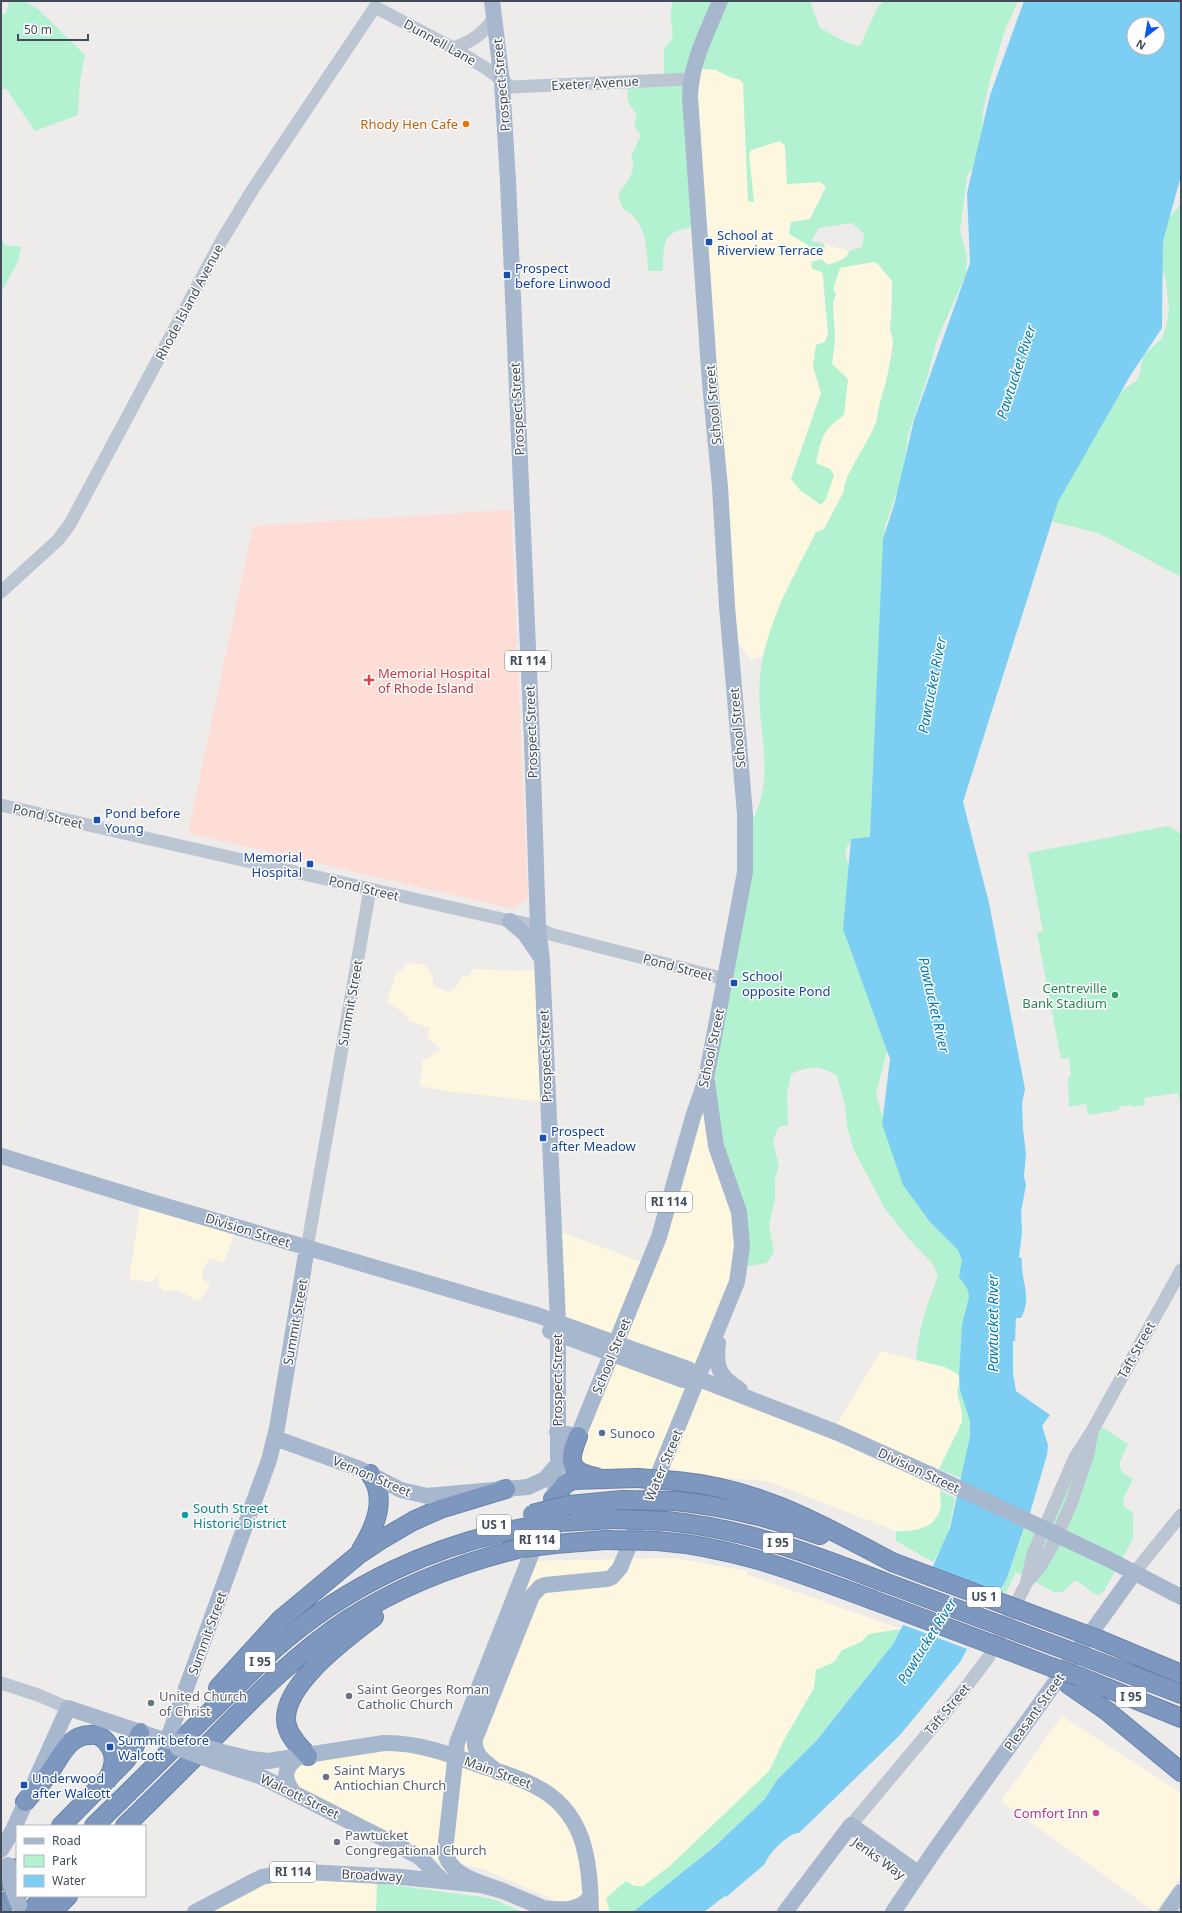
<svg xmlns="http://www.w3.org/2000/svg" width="1182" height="1913" font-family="'Noto Sans',sans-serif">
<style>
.commercial{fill:#fdf7e0}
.medical{fill:#fdddd6}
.green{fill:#b3f2d1}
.water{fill:#7ccff3;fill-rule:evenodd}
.pier{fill:#eeebeb}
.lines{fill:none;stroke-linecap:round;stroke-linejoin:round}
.highway-casing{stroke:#6982ab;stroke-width:20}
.minor{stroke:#bcc6d2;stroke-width:13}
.major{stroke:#a7b7cd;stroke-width:16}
.highway{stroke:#7d97bf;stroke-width:18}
.highway-bridge-casing{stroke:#6982ab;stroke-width:20;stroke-linecap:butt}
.major-bridge{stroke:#a7b7cd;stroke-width:16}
.highway-bridge{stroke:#7d97bf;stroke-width:18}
.food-dot{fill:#e8710a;stroke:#fff;stroke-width:1.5}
.transit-dot{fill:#1a4fb4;stroke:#fff;stroke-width:1.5}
.health-dot{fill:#e0444e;stroke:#fff;stroke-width:1.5}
.leisure-dot{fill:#2e9e5b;stroke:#fff;stroke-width:1.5}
.service-dot{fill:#5c6f8a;stroke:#fff;stroke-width:1.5}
.culture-dot{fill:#0f9aa8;stroke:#fff;stroke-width:1.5}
.worship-dot{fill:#6b7280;stroke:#fff;stroke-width:1.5}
.hotel-dot{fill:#d1479c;stroke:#fff;stroke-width:1.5}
.labels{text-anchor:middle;stroke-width:3;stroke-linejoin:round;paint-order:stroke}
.shield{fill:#fff;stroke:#7b828c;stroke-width:1}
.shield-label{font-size:12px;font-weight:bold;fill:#424c5a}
.street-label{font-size:13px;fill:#424c5a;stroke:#fff}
.food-label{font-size:13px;fill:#c56008;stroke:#fff;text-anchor:end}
.transit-label{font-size:13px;fill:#164399;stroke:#fff;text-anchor:start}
.health-label{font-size:13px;fill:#be3a42;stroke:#fff;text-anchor:start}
.leisure-label{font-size:13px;fill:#27864d;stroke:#fff;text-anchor:end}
.service-label{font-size:13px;fill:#4e5e75;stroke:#fff;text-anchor:start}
.culture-label{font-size:13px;fill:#0d838f;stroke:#fff;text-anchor:start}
.worship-label{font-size:13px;fill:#5b616d;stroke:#fff;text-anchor:start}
.hotel-label{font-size:13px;fill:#b23c85;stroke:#fff;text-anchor:end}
.water-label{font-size:14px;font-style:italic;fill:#007aae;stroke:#fff}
</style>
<rect width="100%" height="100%" fill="#eeebeb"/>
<path class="commercial" d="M695 68 716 70 732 78 738 79 743 83 748 201 754 202 749 155 751 150 780 141 785 146 787 184 820 182 826 187 810 219 791 222 789 234 825 249 824 244 849 251 848 256 828 265 821 259 828 334 825 342 814 352 815 359 813 366 821 393 791 479 826 499 834 475 830 469 815 463 822 436 832 424 844 415 848 379 832 364 835 340 833 303 836 294 833 289 840 268 873 262 877 263 892 281 891 310 893 320 890 328 893 341 888 373 877 413 876 423 864 449 851 470 844 486V491L824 529 816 533 781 601 763 656 752 660 741 647 732 631Z
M407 963 426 965 429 968 428 971 433 975V986L448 992 455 988 464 975 467 978 473 969 516 971 539 969 544 1102 447 1091 420 1086 423 1059H428L431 1054 441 1051 437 1045 427 1038 430 1028 409 1021 404 1013 387 1002 397 970 401 971Z
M713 1046 742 1248 695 1380 832 1432 881 1351 945 1367 961 1376 957 1391 962 1412V1422L939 1469 941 1510 931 1524 913 1532 896 1531 767 1481 587 1468 560 1482 556 1433H579L610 1361 561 1319 558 1231 647 1264Z
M142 1196 237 1225 224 1263 210 1258 202 1270V1278L210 1285 200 1300H196L178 1290 163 1291 159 1285 158 1277 150 1282 129 1279Z
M673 1558 748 1571 746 1574 901 1629 870 1634 861 1642 842 1650 834 1662 816 1670 814 1688 785 1738 769 1771 670 1866 643 1886H633L606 1898 610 1912H582L483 1869 422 1855 292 1787 294 1755 397 1742 454 1755 528 1561Z
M1062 1716 1181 1793V1876L1155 1912 1001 1801Z
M265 1873 400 1875 397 1895 406 1912H184Z"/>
<path class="medical" d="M511 510 528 898 513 909 188 833 253 526Z"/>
<path class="green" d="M24 1 38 9 85 55 80 80 78 115 35 131C26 116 15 104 7 89H1V15L6 13 9 2Z
M673 1H810L820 28C830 33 849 45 858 46L861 44 877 8 884 1H1018L1005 30 990 80 983 111 982 129 974 170 969 172 967 177 960 231 967 257 966 274 937 340 927 378 908 436 902 479 885 526 872 832 869 837 848 844 845 853 852 877 887 1051 876 1094 885 1126 971 1267 968 1410C973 1433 967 1455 961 1478L939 1469 962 1422V1412L957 1391 961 1376 945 1367 916 1360C918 1331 927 1304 938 1276L933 1264 909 1239 885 1209 853 1148 847 1126 845 1106 837 1076C819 1065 810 1066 791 1074L787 1093 788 1125H785L778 1128 773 1141 779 1167 775 1178V1199L769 1225 774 1252 767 1263 744 1267 713 1104 715 1071 745 834C752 821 759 809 762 794 770 756 756 717 760 677 765 625 793 578 816 532L824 529 844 491C843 477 869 441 875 425 878 420 877 413 879 407 885 386 891 364 893 342 893 337 890 332 890 327 892 312 892 297 892 281L877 263 873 262 840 268 833 289 836 294 833 303 835 340 832 364 848 379 844 415C822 431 822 437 816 463L830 469 834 475 826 499 821 505 800 490 791 479 821 393 813 366 816 345 825 342 828 334 823 275 821 272 812 269 811 262 821 259 828 265C836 262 847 260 849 251L862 247 864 234 852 223 819 228 811 241 824 244 825 249 821 253 789 234 791 222 810 219 826 187 820 182 787 184 785 146 780 141 751 150 749 155 754 202 748 201 743 83 738 79 732 78 716 70 695 68 701 226C665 231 663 235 663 271H648C647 250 646 218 623 209L618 195C626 182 638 172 631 157L641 135 634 126C641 109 629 111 628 99 627 93 628 85 628 79L664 74V48C679 34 670 30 671 14 671 9 672 5 673 1Z
M1181 204V577L1098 533 1051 521 1055 506 1113 397 1136 381 1139 376 1143 356 1162 338 1166 327 1169 310 1166 280 1159 260 1167 220Z
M1 238 5 245 21 247 18 261 1 293Z
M1168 826 1181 834V1106L1178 1093 1144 1098 1145 1105 1132 1107 1131 1105 1119 1107V1110L1088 1115 1086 1104 1069 1107 1068 1077 1071 1076 1069 1058 1061 1059 1037 933 1043 931 1028 853Z
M1102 1427 1128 1444 1119 1464 1122 1472 1133 1479 1124 1497 1123 1505 1133 1513V1539L1104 1591 1099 1595C1089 1593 1085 1584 1075 1580L1064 1591 1056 1593 1016 1572 1006 1593 1000 1591 1007 1578 1026 1524H1041Z
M940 1491 955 1498 947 1539 933 1562 896 1541V1531C912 1532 935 1529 940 1510 942 1505 940 1497 940 1491Z
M901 1629 893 1644 817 1740 777 1780 765 1799 736 1827 669 1884 633 1912H610L606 1898 626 1881 634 1886H643L670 1866 769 1771 785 1738 814 1688 816 1670 834 1662 842 1650 861 1642 869 1634Z
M377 1883 482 1897 495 1900 523 1912H376Z"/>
<path class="water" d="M1024 1H1181V176L1163 241 1162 328 1130 376 1058 502 963 802 989 903 1025 1089 1022 1103 1023 1129 1026 1154 1024 1176 1026 1185 1021 1212 1022 1232 1019 1257 1022 1259C1020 1280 1033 1297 1021 1318H1016L1015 1341H1013V1373L1016 1391 1050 1415 1042 1426 1048 1445 1047 1455 1030 1513 1028 1516 1007 1578 960 1662 900 1735 799 1833C789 1832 767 1855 765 1864L726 1897 725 1896 704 1912H633L715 1846 765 1799 777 1780 817 1740 893 1644 925 1584 950 1528 970 1436V1421L960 1390 959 1376 962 1325 969 1297 968 1290 959 1277 962 1260 958 1250 930 1222 903 1185 882 1124 890 1059 843 929 851 839 870 837 883 539 895 502 914 420 970 263 967 193 990 95ZM1134 24H1158V48H1134Z"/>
<path class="pier" d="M930 1566 1001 1592 970 1650 901 1624 923 1583Z"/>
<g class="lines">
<g class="highway-casing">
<path id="highway" d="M578 1436C569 1459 566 1471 596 1477
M677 1481C760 1489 820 1524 892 1562
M553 1499 565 1484 573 1480 637 1478
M675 1501C725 1506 773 1518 820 1535
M569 1505 622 1500
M667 1521C747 1529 811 1554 884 1582
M561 1522 614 1519
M657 1541C736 1547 800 1573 873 1600
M555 1544 605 1540
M361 1550C375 1527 388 1498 370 1474
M1100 1640 1181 1674
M1020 1655 1051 1667
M1088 1658 1181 1694
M1080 1677 1181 1718
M1068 1684 1107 1711 1181 1772
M218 1688 280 1620 358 1555 379 1541 413 1521 440 1509 506 1489
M308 1756C300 1747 290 1738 287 1726 277 1688 348 1637 374 1617
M25 1802C33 1792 42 1783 49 1773 60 1758 68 1735 90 1735 97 1734 104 1738 108 1744 117 1755 114 1767 108 1779
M61 1826 125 1761 133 1750 140 1733
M94 1826 273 1650C347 1584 437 1543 533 1526
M125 1826C155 1797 184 1768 213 1739 255 1696 298 1652 349 1619 402 1585 460 1563 522 1548
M1 1881 17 1868
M1 1906 17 1894
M28 1912 47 1896
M52 1912 68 1896"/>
</g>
<path class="minor" d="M453 48C474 41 482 34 495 17
M1 592 58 540 70 524 222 240 253 189 375 7 453 48 487 69 511 87 690 79
M1 805 510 921C524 921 537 927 550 934L725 979
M307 1248 370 889
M1134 1573 1181 1515
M1027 1581 1033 1554 1075 1457 1092 1431 1181 1270
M1 1683 38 1695 68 1708
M851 1825 963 1691 988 1658 1027 1582 1040 1567 1052 1546 1071 1504 1088 1454 1092 1431"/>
<path class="major" d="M492 1 502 82 508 181 532 741 538 927 542 960 558 1322V1464L557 1482 553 1499 457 1743 445 1851C449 1877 483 1883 503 1891
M510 921 525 934 540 956
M1 1156 145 1200 537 1315 688 1369 699 1379 838 1433 929 1474
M550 1331 683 1380 699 1379
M718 1343C715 1368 719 1376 740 1390
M557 1432 578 1436 659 1237 693 1117 706 1079 745 872V814L727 606 720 487 710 383 690 97C691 61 707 33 720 1
M275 1438 360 1469 401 1490 427 1496 528 1487 545 1479 558 1464
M1108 1559 1181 1597
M222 1752 251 1759 268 1761 384 1743C416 1742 449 1754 479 1765 496 1771 516 1776 533 1785 585 1810 590 1859 591 1912
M213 1761 262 1777 416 1855C428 1862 433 1874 444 1881
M498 1772C486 1763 473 1755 475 1739L532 1596 540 1587 545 1585 607 1579 612 1577 620 1568 737 1282 742 1246 739 1212 716 1146 707 1082
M294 1793C283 1779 283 1767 299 1757
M1 1850 13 1830 68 1708 167 1741 269 1460 277 1428 307 1248
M542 1908C559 1910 580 1912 590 1897
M195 1912 262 1877 282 1873 306 1872 401 1877 481 1885 503 1891 553 1912
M785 1912 851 1825 919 1874
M893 1912 937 1847 1134 1573
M1167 1912 1181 1892"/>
<use href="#highway" class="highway"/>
<g class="highway-bridge-casing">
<path id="highway-bridge" d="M637 1478 677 1481
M622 1500 675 1501
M532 1514 569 1505
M614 1519 667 1521
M533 1526 561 1522
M605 1540 657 1541
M522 1548 555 1544
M892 1562 1100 1640
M884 1582 1088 1658
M873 1600 1020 1655
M1051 1667 1080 1677"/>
</g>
<path class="major-bridge" d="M929 1474 1108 1559
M167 1741 187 1742 222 1752
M178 1748 213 1761
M8 1865 11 1885 19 1905"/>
<use href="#highway-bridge" class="highway-bridge"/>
</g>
<circle class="food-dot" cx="466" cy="124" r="4"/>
<g class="transit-dot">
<rect x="705" y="238" width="8" height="8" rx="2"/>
<rect x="503" y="271" width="8" height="8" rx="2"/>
<rect x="93" y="816" width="8" height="8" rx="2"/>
<rect x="306" y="860" width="8" height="8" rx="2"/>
<rect x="730" y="979" width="8" height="8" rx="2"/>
<rect x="539" y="1134" width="8" height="8" rx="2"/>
<rect x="106" y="1743" width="8" height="8" rx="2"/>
<rect x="20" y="1781" width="8" height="8" rx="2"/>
</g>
<path class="health-dot" d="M367 674h4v4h4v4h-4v4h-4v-4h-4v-4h4z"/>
<circle class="leisure-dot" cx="1115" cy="995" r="4"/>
<circle class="service-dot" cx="602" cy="1433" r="4"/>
<circle class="culture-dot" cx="185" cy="1515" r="4"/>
<g class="worship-dot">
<circle cx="349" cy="1696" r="4"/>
<circle cx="151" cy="1703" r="4"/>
<circle cx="326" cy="1777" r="4"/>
<circle cx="337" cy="1842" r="4"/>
</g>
<circle class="hotel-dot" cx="1096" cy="1813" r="4"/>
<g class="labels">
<g class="shield">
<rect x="505" y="651" width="46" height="20" rx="3"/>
<rect x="646" y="1192" width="46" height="20" rx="3"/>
<rect x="477" y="1515" width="34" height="20" rx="3"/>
<rect x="514" y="1530" width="46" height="20" rx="3"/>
<rect x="763" y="1533" width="30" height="20" rx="3"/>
<rect x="967" y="1587" width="34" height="20" rx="3"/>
<rect x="245" y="1652" width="30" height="20" rx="3"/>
<rect x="1116" y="1687" width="30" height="20" rx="3"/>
<rect x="270" y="1862" width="46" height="20" rx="3"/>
</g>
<g class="shield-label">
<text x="528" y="665">RI 114</text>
<text x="669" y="1206">RI 114</text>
<text x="494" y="1529">US 1</text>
<text x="537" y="1544">RI 114</text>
<text x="778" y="1547">I 95</text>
<text x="984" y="1601">US 1</text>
<text x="260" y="1666">I 95</text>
<text x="1131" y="1701">I 95</text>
<text x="293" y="1876">RI 114</text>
</g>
<g class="street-label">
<text transform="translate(440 42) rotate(29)" y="5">Dunnell Lane</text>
<text transform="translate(595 83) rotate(-3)" y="5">Exeter Avenue</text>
<text transform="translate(501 85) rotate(-95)" y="5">Prospect Street</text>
<text transform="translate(189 302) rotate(-62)" y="5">Rhode Island Avenue</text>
<text transform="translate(713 405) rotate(-95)" y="5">School Street</text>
<text transform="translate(517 409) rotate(-93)" y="5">Prospect Street</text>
<text transform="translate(737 728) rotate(-95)" y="5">School Street</text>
<text transform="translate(531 732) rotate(-92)" y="5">Prospect Street</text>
<text transform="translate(48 816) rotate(13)" y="5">Pond Street</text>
<text transform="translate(364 888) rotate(13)" y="5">Pond Street</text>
<text transform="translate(678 967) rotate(15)" y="5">Pond Street</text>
<text transform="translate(350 1003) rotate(-80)" y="5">Summit Street</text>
<text transform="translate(711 1048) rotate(-78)" y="5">School Street</text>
<text transform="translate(545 1056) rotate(-92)" y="5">Prospect Street</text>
<text transform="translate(248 1230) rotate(17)" y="5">Division Street</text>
<text transform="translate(295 1322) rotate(-80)" y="5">Summit Street</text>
<text transform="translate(1136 1350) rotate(-61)" y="5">Taft Street</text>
<text transform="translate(611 1356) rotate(-68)" y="5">School Street</text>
<text transform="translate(557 1380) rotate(-90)" y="5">Prospect Street</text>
<text transform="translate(663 1465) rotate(-67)" y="5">Water Street</text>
<text transform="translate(919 1470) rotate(25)" y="5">Division Street</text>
<text transform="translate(372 1476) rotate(23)" y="5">Vernon Street</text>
<text transform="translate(207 1633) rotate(-70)" y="5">Summit Street</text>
<text transform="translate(947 1709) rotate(-50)" y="5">Taft Street</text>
<text transform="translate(1034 1712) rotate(-54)" y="5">Pleasant Street</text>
<text transform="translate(498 1772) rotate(20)" y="5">Main Street</text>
<text transform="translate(300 1796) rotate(26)" y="5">Walcott Street</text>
<text transform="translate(879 1858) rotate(36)" y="5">Jenks Way</text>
<text transform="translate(372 1875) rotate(3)" y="5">Broadway</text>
</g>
<g class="food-label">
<text x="458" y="129">Rhody Hen Cafe</text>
</g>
<g class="transit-label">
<text x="717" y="240">School at<tspan x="717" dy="15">Riverview Terrace</tspan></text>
<text x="515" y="273">Prospect<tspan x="515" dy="15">before Linwood</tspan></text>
<text x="105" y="818">Pond before<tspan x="105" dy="15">Young</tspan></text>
<text x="302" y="862" text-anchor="end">Memorial<tspan x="302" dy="15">Hospital</tspan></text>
<text x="742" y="981">School<tspan x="742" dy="15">opposite Pond</tspan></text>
<text x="551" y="1136">Prospect<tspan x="551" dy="15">after Meadow</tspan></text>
<text x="118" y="1745">Summit before<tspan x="118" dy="15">Walcott</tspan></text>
<text x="32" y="1783">Underwood<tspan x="32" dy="15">after Walcott</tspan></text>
</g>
<g class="health-label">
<text x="378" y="678">Memorial Hospital<tspan x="378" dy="15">of Rhode Island</tspan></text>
</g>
<g class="leisure-label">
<text x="1107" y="993">Centreville<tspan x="1107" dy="15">Bank Stadium</tspan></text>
</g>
<g class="service-label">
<text x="610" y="1438">Sunoco</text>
</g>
<g class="culture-label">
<text x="193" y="1513">South Street<tspan x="193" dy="15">Historic District</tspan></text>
</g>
<g class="worship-label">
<text x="357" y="1694">Saint Georges Roman<tspan x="357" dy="15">Catholic Church</tspan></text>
<text x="159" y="1701">United Church<tspan x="159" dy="15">of Christ</tspan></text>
<text x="334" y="1775">Saint Marys<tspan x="334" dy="15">Antiochian Church</tspan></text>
<text x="345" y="1840">Pawtucket<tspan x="345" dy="15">Congregational Church</tspan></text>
</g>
<g class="hotel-label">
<text x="1088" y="1818">Comfort Inn</text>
</g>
<g class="water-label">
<text transform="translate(1016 372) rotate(-72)" y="5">Pawtucket River</text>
<text transform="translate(932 685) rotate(-79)" y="5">Pawtucket River</text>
<text transform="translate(934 1005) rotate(77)" y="5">Pawtucket River</text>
<text transform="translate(993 1323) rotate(-90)" y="5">Pawtucket River</text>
<text transform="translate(927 1641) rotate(-58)" y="5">Pawtucket River</text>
</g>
</g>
<rect width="1182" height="1913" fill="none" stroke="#424c5a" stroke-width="4"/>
<rect x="16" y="1825" width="130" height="72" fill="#ffffff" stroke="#b3b7bd"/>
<rect x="24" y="1838" width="20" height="6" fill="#a7b7cd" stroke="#b3b7bd"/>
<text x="52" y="1845" font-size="12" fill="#424c5a">Road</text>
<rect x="24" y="1855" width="20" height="12" fill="#b3f2d1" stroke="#b3b7bd"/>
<text x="52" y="1865" font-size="12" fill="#424c5a">Park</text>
<rect x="24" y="1875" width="20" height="12" fill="#7ccff3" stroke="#b3b7bd"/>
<text x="52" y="1885" font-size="12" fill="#424c5a">Water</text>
<g transform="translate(1146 36) rotate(211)"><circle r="19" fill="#ffffff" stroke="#b3b7bd"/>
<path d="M0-3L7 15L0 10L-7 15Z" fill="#0a57e9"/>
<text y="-6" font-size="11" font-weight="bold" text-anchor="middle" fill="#424c5a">N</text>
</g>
<path d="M18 34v6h70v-6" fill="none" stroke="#424c5a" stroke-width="2"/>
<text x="24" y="34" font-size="12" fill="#424c5a" stroke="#ffffff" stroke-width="3" paint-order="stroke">50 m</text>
</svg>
